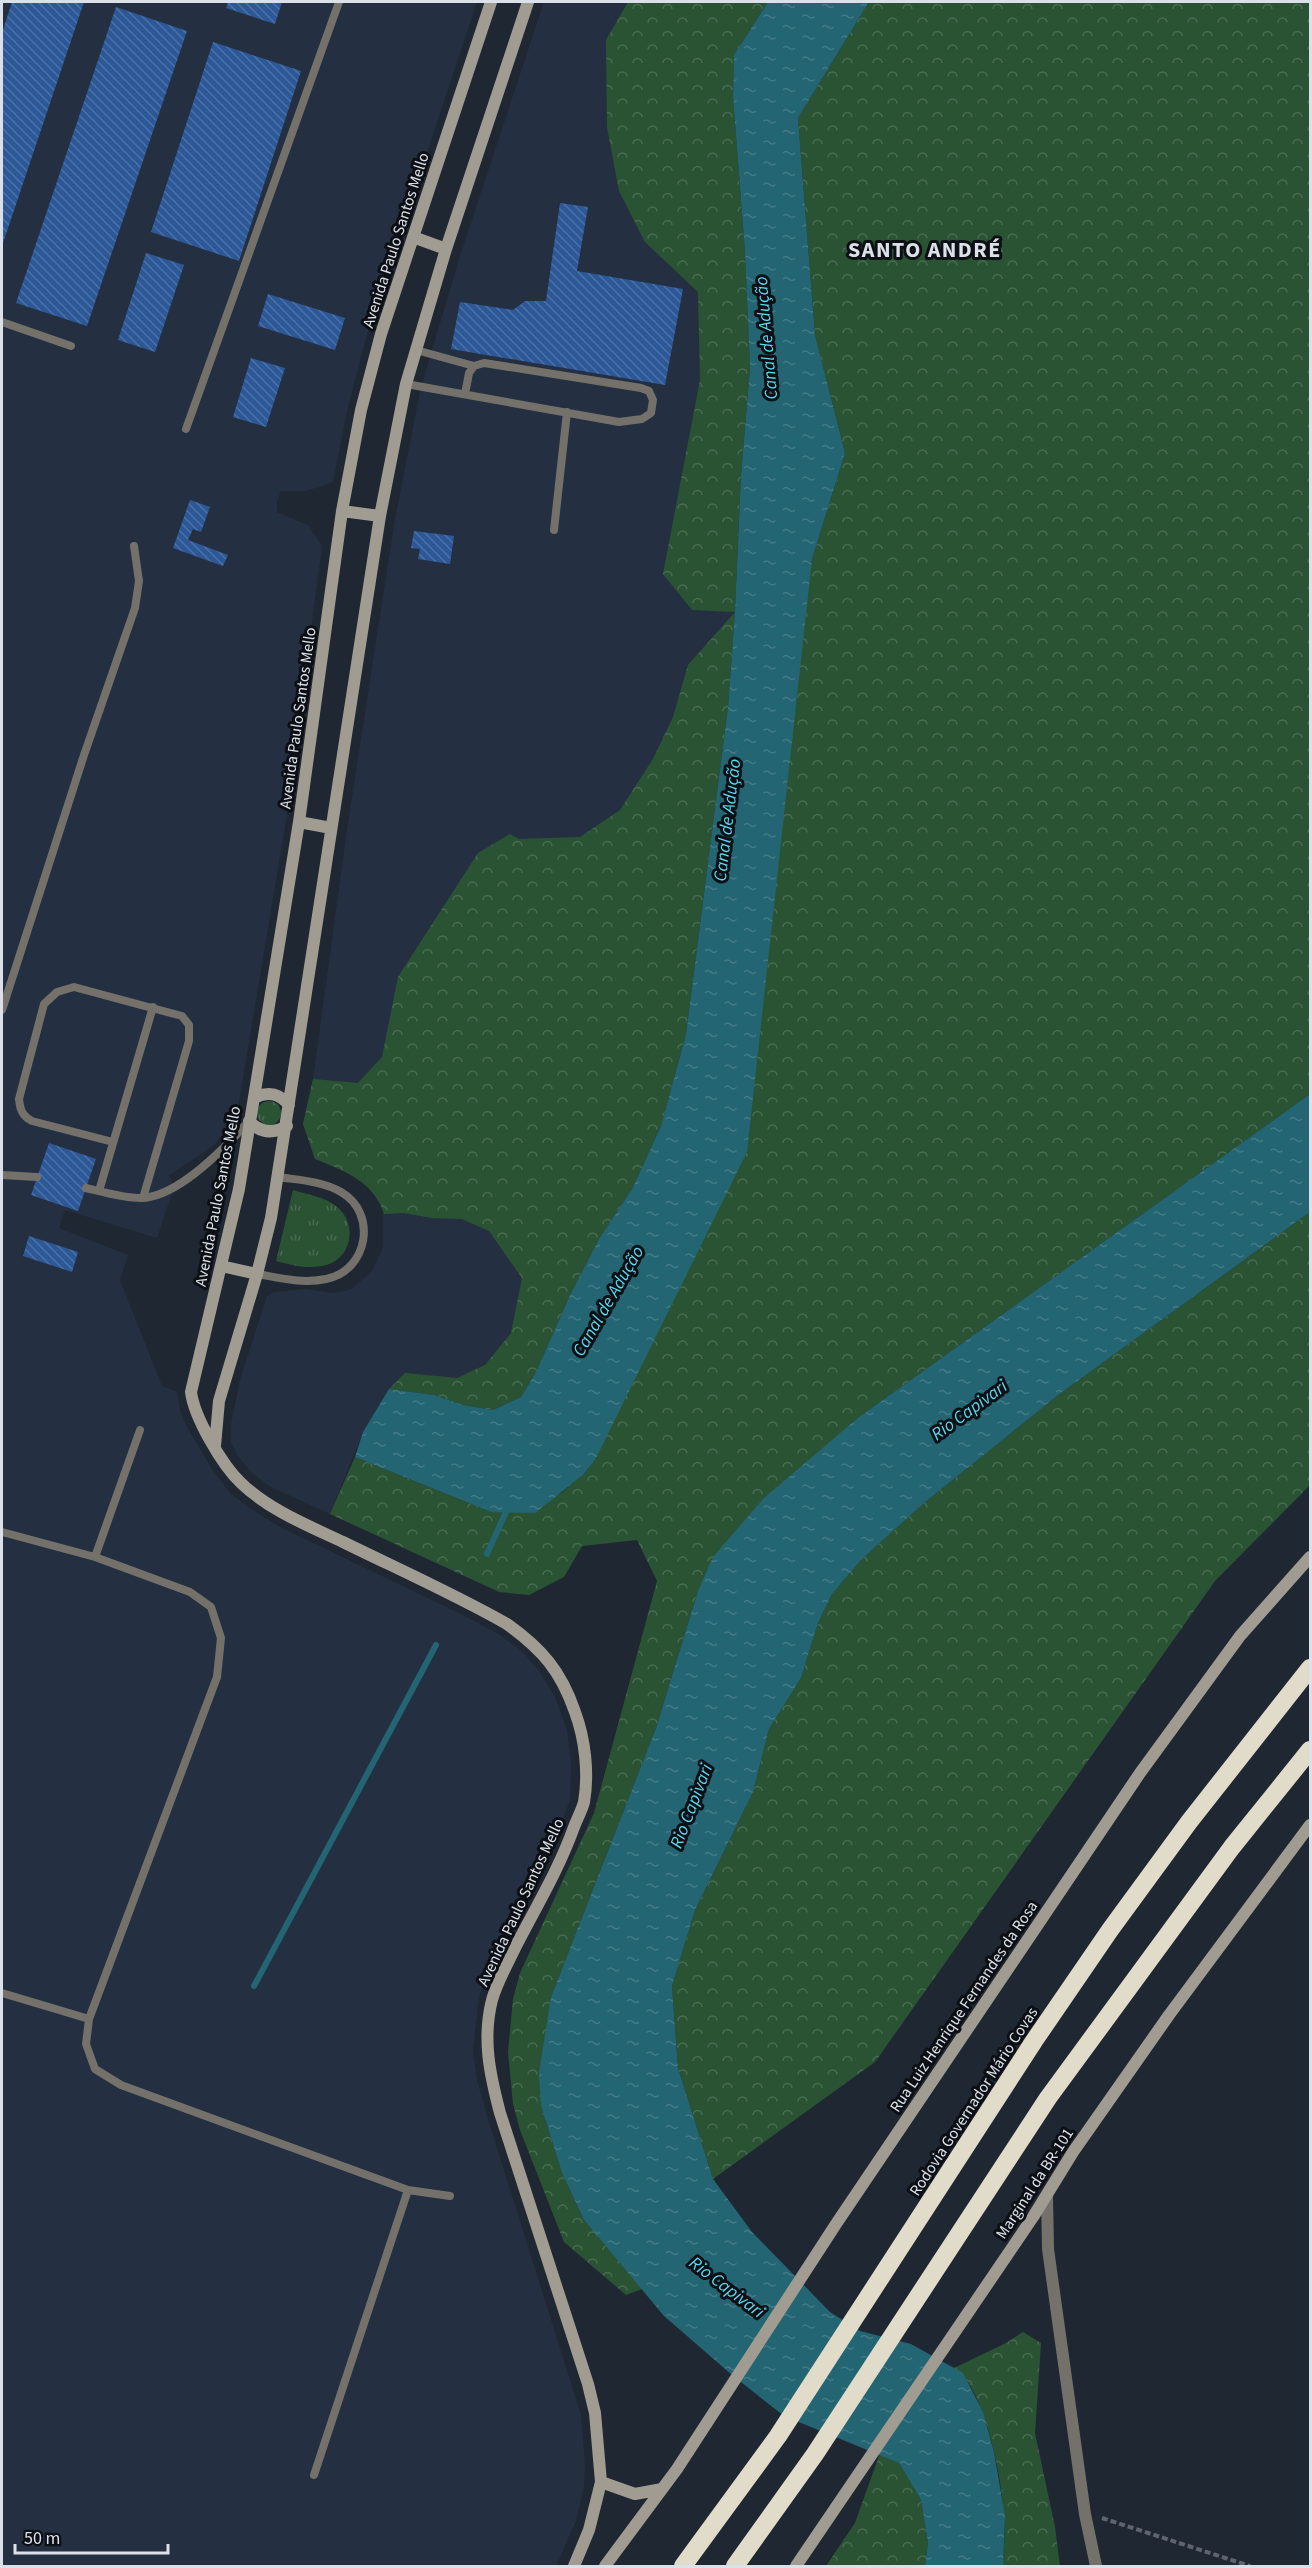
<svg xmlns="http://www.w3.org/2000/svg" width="1312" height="2568" font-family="'Source Sans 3',sans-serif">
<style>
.built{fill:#243041}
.grass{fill:url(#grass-tufts)}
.forest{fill:url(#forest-crowns)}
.water{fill:url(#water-ripples)}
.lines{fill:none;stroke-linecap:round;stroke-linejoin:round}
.stream{stroke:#236572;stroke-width:6}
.building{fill:url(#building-back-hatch)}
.path{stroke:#5e656f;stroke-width:4;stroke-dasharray:6 3;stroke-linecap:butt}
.lane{stroke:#74716b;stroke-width:8}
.street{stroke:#74716b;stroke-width:12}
.secondary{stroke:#a09c91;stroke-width:12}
.highway{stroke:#e1dbca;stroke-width:18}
.labels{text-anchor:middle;stroke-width:6;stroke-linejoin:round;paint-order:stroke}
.street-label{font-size:16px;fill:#dce1e9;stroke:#0c1015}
.water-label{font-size:18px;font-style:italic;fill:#59d8f0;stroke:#0c1015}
.district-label{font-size:22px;font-weight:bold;letter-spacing:1.5px;fill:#dce1e9;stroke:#0c1015}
</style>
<defs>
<pattern id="grass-tufts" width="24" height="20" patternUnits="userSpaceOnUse" patternTransform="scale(1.5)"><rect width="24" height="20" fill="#2a5334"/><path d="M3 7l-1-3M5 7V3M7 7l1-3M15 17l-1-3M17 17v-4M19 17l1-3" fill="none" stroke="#486b51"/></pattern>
<pattern id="forest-crowns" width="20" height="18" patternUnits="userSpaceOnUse" patternTransform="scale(1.5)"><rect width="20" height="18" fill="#2a5334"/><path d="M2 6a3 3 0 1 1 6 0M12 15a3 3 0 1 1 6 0" fill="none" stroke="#486b51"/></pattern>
<pattern id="water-ripples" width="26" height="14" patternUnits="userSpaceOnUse" patternTransform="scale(1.5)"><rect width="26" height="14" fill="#236572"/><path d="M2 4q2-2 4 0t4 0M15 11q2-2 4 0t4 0" fill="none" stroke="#427b86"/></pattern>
<pattern id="building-back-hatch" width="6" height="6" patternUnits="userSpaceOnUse" patternTransform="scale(1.5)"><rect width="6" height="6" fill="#2d5897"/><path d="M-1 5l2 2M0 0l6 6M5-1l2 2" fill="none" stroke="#4b70a6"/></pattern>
</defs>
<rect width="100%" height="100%" fill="#1f2733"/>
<path class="built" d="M2 2H477L368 330 348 407 333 482 306 491H281L277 501V512L308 525 322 546 286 821 236 1119 213 1146 169 1175 174 1187 157 1238 65 1210 59 1228 128 1255 120 1280 162 1386 177 1392 180 1411 187 1427 213 1471 231 1494 254 1511 282 1528 465 1616 500 1635 523 1652 539 1671 555 1697 567 1730 571 1762 570 1800 552 1847 497 1953 479 1996 473 2051 477 2080 487 2116 581 2415 585 2465 584 2486 576 2521 556 2566H2Z
M544 2H768L734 55 735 611 536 1372 363 1432 330 1514 271 1487 252 1473 237 1455 231 1442V1424L240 1380 267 1296 274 1292 306 1289 333 1293 352 1289 373 1270 383 1247V1209L367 1185 341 1170 315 1159 303 1124 313 1079 347 830 395 519 421 387 461 253Z"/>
<path class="grass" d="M257 1113a12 12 0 1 1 24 0a12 12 0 1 1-24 0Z
M293 1190C306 1194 325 1197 336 1206 359 1224 352 1261 322 1266 306 1269 292 1265 276 1261Z"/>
<path class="forest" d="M628 2H768L734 55 733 97 745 252 750 368 741 475 735 611 728 707 686 1034 661 1126 632 1189 599 1239 570 1295 536 1372 521 1397 493 1410 463 1405 434 1395 389 1389 405 1373 457 1378 485 1365 511 1333 522 1278 489 1231 462 1219 432 1218 404 1213 384 1214C375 1182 343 1170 315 1159L303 1124 313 1079 358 1083 382 1057 398 977 478 853 510 834 519 839 580 837 620 810 653 759 673 717 688 665 735 612 692 610 663 574 700 380 698 292 645 242 619 191 607 127 606 40Z
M869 2H1310V1094L859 1417 698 1591 656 1728 551 1997 541 2106 562 2173 584 2220 642 2289 626 2295 564 2242 520 2130 513 2104 508 2052 513 1999 520 1973 594 1813 657 1581 637 1540 582 1546 564 1577 529 1595 499 1592 330 1514 355 1457 491 1512 561 1493 583 1475 595 1460 812 559 845 453 815 335 798 118Z
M1310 1212V1485L1215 1581 875 2062 713 2179 678 2068 672 1986 695 1910 753 1792 769 1729 801 1678 818 1623 832 1594 861 1560 924 1503 1057 1396Z
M1023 2332 1041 2343 1035 2433 1055 2527 1060 2566H1003C1003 2550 1006 2532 1004 2515 1002 2479 985 2387 954 2368L1006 2343Z
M880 2453 899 2463 921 2500 928 2543 925 2566H826L855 2523Z"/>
<path class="water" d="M768 2H869L798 118 815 335 845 453 812 559 747 1152 595 1460 583 1475 535 1513 491 1512 355 1457 363 1432 389 1389 434 1395 463 1405 493 1410 521 1397 536 1372 570 1295 599 1239 632 1189 661 1126 686 1034 728 707 735 611 741 475 750 368 745 252 733 97 734 55Z
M1310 1094V1212L1057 1396 924 1503 861 1560 832 1594 818 1623 801 1678 769 1729 753 1792 695 1910 672 1986 678 2068 713 2179 752 2232 830 2312 860 2331 911 2344 963 2373 983 2412 994 2452 1005 2516 1003 2566H925L928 2543 921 2500 899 2463 784 2416 732 2375 664 2316 584 2220 562 2173 541 2106 539 2073 551 1997 656 1728 698 1591 713 1557 764 1498 859 1417Z"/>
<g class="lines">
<path class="stream" d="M487 1554 509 1505
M254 1986 436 1645"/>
</g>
<path class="building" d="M12 2H84L2 246V33Z
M228 2H282L275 24 226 8Z
M116 7 187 31 87 326 16 303Z
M213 42 301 71 239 261 151 232Z
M560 203 588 207 577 271 683 289 665 385 451 349 460 302 513 310 525 301H546Z
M146 253 184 265 155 352 118 340Z
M268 294 345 318 335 350 258 326Z
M251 358 285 368 266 427 233 417Z
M190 500 210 507 201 532 193 529 188 540 228 555 223 566 173 548Z
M414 531 454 536 450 564 418 559 420 549 411 548Z
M49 1143 96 1159 78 1211 31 1195Z
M29 1236 78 1252 72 1272 23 1256Z"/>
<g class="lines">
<path class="path" d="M1102 2518 1250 2566"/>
<path class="lane" d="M2 322 71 346
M416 350 474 366
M406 384 619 422 642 419 651 413 653 400 649 391 641 388 484 363 474 366 469 373 465 394
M186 429 339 2
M554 530 567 412
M2 1010 84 755 135 608 139 581 134 546
M113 1142 32 1121C22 1116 20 1109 19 1099L44 1004 57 992 74 987 182 1016 189 1025V1041L143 1198
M2 1175 37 1177
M86 1188C103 1192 123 1198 141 1198 178 1197 226 1147 249 1121
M99 1191 153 1007
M257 1274C280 1278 303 1284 326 1279 368 1271 378 1213 341 1192 323 1181 298 1180 278 1177
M2 1532 95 1557 190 1592 211 1607 221 1638 217 1677 89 2019 86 2044 95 2069 121 2085 408 2190 450 2196
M95 1557 140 1430
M2 1993 89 2019
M314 2475 408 2190"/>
<path class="street" d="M1047 2195 1048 2249 1085 2514 1096 2566"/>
<path class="secondary" d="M491 2 381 334 361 410 342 511 299 822 239 1189 191 1392C194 1417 222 1465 241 1483 269 1510 309 1526 343 1542 398 1569 454 1594 507 1624 542 1649 561 1671 575 1712 585 1739 589 1773 584 1802 582 1810 577 1819 574 1827 559 1869 536 1907 516 1946 508 1963 497 1982 492 2000 482 2039 490 2075 500 2113L588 2384 595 2413 601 2482 589 2530 574 2566
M413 237 446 249
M342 511 380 516
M299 822 331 828
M254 1098C268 1091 279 1093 289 1105
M249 1121C260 1133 273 1134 287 1126
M221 1266 257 1274
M215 1446 219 1401 257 1274 271 1218 380 516 406 384 446 249 528 2
M601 2482 635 2494 662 2489
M605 2566 677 2469 836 2224 1140 1773 1240 1636 1310 1557
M796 2566 1033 2217 1073 2152 1169 2015 1310 1825"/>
<path class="highway" d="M683 2566 778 2436 1034 2041 1110 1930 1189 1822 1310 1668
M735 2566 815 2454 1048 2098 1232 1847 1310 1750"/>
</g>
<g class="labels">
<g class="street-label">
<text transform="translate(395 240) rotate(-72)" y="6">Avenida Paulo Santos Mello</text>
<text transform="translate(297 718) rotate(-82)" y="6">Avenida Paulo Santos Mello</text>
<text transform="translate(217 1196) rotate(-79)" y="6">Avenida Paulo Santos Mello</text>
<text transform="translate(520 1902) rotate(-65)" y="6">Avenida Paulo Santos Mello</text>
<text transform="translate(963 2006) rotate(-56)" y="6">Rua Luiz Henrique Fernandes da Rosa</text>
<text transform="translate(973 2101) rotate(-57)" y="6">Rodovia Governador Mário Covas</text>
<text transform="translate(1034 2183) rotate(-57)" y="6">Marginal da BR-101</text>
</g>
<g class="water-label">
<text transform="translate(766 338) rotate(-95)" y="6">Canal de Adução</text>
<text transform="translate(727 820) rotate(-83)" y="6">Canal de Adução</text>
<text transform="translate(608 1301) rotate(-60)" y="6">Canal de Adução</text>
<text transform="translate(969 1410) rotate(-36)" y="6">Rio Capivari</text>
<text transform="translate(691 1806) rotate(-69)" y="6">Rio Capivari</text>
<text transform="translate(727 2287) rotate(37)" y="6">Rio Capivari</text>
</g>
<g class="district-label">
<text x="925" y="257">SANTO ANDRÉ</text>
</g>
</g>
<rect width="1312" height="2568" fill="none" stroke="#dce1e9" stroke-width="6"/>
<path d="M15 2544v9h153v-9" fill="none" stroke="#dce1e9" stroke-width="3"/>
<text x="24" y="2544" font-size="18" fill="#dce1e9" stroke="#0c1015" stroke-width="4.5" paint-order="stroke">50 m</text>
</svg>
